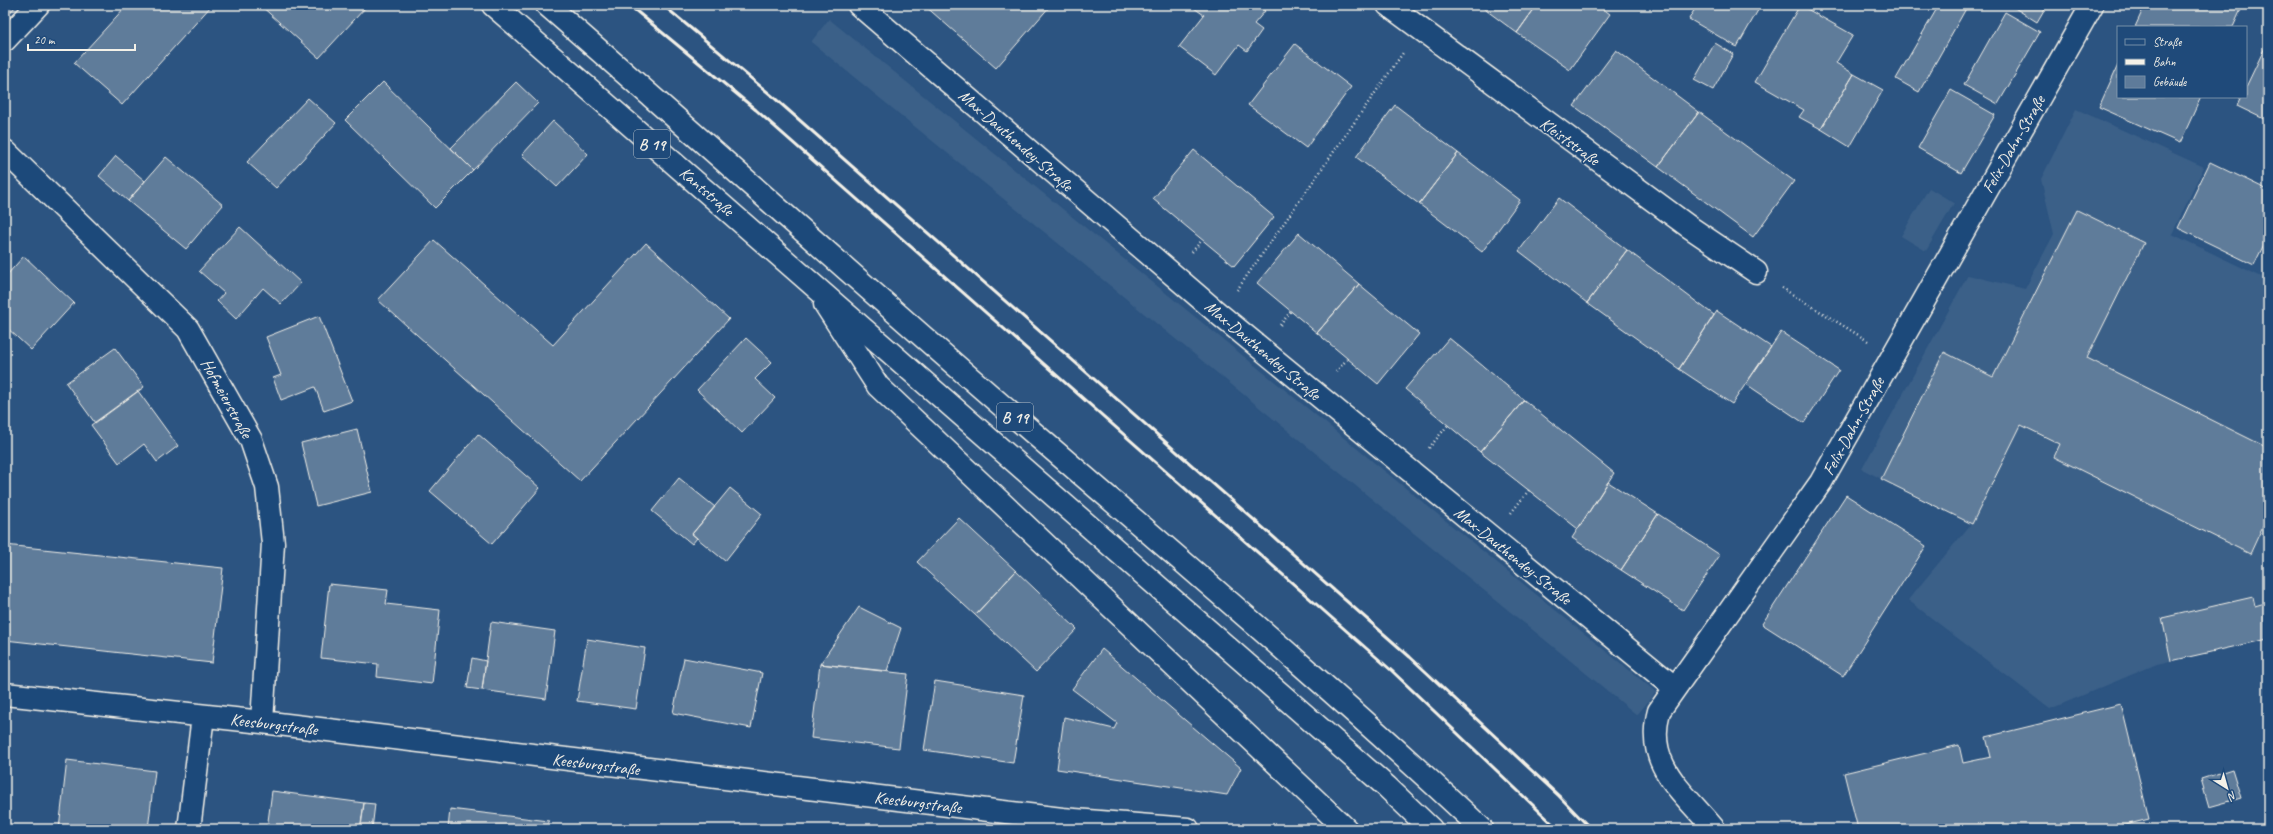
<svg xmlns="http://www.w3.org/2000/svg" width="2273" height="834" font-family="Caveat,sans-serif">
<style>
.built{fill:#3b6088}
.building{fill:#5e7b9a;stroke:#f4f1e8}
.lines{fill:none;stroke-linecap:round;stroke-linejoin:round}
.minor-casing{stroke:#f4f1e8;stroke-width:25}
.major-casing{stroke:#f4f1e8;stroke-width:25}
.path{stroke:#f4f1e8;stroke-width:2.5;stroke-dasharray:1 3;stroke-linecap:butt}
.minor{stroke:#1f4a7a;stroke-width:22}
.major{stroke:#1f4a7a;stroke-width:22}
.rail{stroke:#f4f1e8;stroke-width:3}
.labels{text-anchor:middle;stroke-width:3.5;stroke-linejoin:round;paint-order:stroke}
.shield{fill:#1f4a7a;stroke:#b4bfc7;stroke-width:1}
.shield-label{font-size:16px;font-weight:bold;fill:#f4f1e8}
.street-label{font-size:17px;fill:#f4f1e8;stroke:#1f4a7a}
</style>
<rect width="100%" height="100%" fill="#2c5481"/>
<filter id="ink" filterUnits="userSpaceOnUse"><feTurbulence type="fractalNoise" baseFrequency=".025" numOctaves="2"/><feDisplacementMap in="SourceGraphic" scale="8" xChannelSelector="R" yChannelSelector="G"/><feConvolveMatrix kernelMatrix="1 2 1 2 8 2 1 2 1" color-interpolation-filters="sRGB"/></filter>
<g filter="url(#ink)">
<path class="built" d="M829 19 1656 692 1637 715 811 42Z
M2076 109 2204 167 2172 234 2268 280V639L2157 664 2050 709 1908 600 1971 524 1862 469 1968 275 2025 289 2054 234 2041 179Z
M1929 188 1954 203 1926 251 1901 236Z"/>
<path class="building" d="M5 5H17L5 18Z
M127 5H212L122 105 74 63Z
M260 5H364L366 7 319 58Z
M924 5H1051L996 68Z
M1196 5H1258L1265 11 1254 24 1262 30 1247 51 1239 45 1216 75 1179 47 1204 15 1194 8Z
M1479 5H1537L1517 33Z
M1537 5H1598L1610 14 1570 70 1517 33Z
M1697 5H1761L1737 47 1689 19Z
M1800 5 1853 35 1836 63 1854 74 1821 129 1799 117 1804 110 1755 82Z
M1939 5H1968L1919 92 1896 79Z
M2010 5H2047L2037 22Z
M2145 5H2243L2233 27H2135Z
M2005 12 2040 32 1998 104 1964 85Z
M2268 41V121L2237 106 2241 97H2246V87Z
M1715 43 1733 54 1713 90 1694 80Z
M1295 44 1351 87 1306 148 1248 105Z
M1616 50 1699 112 1658 167 1574 106Z
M2118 65V97H2201L2180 143 2099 107Z
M1854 74 1883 90 1850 147 1821 129Z
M383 82 473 170 435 208 345 120Z
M516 82 538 103 473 170 451 148Z
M1951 90 1995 115 1961 173 1918 148Z
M308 98 336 123 276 188 247 162Z
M1395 105 1458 153 1419 204 1356 157Z
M1699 112 1794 181 1753 237 1658 167Z
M553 121 588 154 557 187 522 155Z
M1194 150 1274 217 1234 266 1153 199Z
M1458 153 1520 200 1482 252 1419 204Z
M116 156 145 181 128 201 99 176Z
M166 157 223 205 186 249 128 201Z
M2210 162 2268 190V236L2254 265 2178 228Z
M1559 198 1627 250 1587 303 1519 251Z
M2077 210 2144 243 2087 358 2268 448V515L2250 554 2054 457 2060 444 2021 425 1972 524 1881 479 1944 352 1993 377Z
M240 227 301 283 281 304 263 288 236 319 217 301 224 293 199 271Z
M1299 233 1359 284 1317 333 1257 283Z
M434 240 553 345 646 243 729 319 580 481 378 300Z
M1627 250 1714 315 1679 369 1587 303Z
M24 256 74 303 31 350 5 326V277Z
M1359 284 1419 334 1378 384 1317 333Z
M1717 311 1771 347 1732 404 1679 369Z
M319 316 352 401 324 411 315 387 281 400 273 378 281 375 266 337Z
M1781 332 1839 370 1804 423 1746 384Z
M746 338 772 362 755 379 775 398 742 433 697 390Z
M1449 338 1524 400 1480 452 1405 389Z
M115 348 144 387 95 423 66 383Z
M138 391 178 446 157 462 144 444 119 463 91 425Z
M1524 400 1614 473 1578 529 1480 452Z
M357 429 372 492 316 506 301 443Z
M478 434 540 488 492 544 430 491Z
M679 478 715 507 692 534 697 538 692 544 652 511Z
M1608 482 1658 514 1621 570 1572 538Z
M730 488 762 514 725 561 692 534Z
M1846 495 1926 546 1843 676 1762 624Z
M1658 514 1720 555 1683 610 1621 570Z
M959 518 1016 571 975 615 917 562Z
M5 545 223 568 212 663 5 640Z
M1016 571 1077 629 1036 672 975 615Z
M329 584 388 590 386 604 440 610 432 684 377 677 378 664 321 658Z
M2253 597 2255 606 2268 602V639L2171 661 2162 618Z
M859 607 901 628 887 671 820 664Z
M491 622 555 631 546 699 482 690Z
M587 639 645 648 636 709 577 701Z
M1102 649 1241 768 1227 795 1057 769 1064 717 1114 729 1117 723 1072 689Z
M472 658 486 661 482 690 467 688Z
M684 658 762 673 751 728 673 713Z
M820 664 908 674 899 748 811 738Z
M935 681 1024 695 1013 763 924 750Z
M2121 704 2149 819 2109 829H1858L1844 773 1959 745 1963 763 1991 757 1986 737Z
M67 760 155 771 148 829H59Z
M2232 769 2241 798 2209 807 2201 779Z
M272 791 364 803 360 829H267Z
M364 803 375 804 372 829 361 827Z
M450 809 549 821 548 829H448Z"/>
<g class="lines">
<g class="minor-casing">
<path id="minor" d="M859 5 1220 315 1674 687
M1388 5 1688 226 1756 272
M5 40 38 5
M5 151 188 329 251 440 267 487 273 543 262 722
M5 694 262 722 1062 819 1188 829
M189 829 203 716
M1714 829C1683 791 1644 765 1659 711L1821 482 2092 5"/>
</g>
<g class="major-casing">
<path id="major" d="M493 5 1387 787 1431 829
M547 5C706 143 862 285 1022 423 1177 557 1333 689 1482 829
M825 304 878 386 1346 829"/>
</g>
<path class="path" d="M1192 252 1202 240
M1782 288 1868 341
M1237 290 1403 53
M1280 325 1291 311
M1336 372 1348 358
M1429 448 1448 425
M1511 513 1529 490"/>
<use href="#minor" class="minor"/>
<use href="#major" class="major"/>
<path class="rail" d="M629 5 756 110 1392 671 1558 829
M663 5 771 95 1410 657 1559 796 1591 829"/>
</g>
</g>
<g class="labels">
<g class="shield">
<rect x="634" y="130" width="36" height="28" rx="3"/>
<rect x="997" y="403" width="36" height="28" rx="3"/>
</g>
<g class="shield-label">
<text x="652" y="150">B 19</text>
<text x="1015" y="423">B 19</text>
</g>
<g class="street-label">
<text transform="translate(1016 140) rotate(41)" y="6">Max-Dauthendey-Straße</text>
<text transform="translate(1570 141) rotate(36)" y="6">Kleiststraße</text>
<text transform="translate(2013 144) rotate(-60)" y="6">Felix-Dahn-Straße</text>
<text transform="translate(707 191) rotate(41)" y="6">Kantstraße</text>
<text transform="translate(1263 350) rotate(40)" y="6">Max-Dauthendey-Straße</text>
<text transform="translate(227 398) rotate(61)" y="6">Hofmeierstraße</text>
<text transform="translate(1853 426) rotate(-61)" y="6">Felix-Dahn-Straße</text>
<text transform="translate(1513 555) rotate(39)" y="6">Max-Dauthendey-Straße</text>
<text transform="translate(274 724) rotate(7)" y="6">Keesburgstraße</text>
<text transform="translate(596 764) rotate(7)" y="6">Keesburgstraße</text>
<text transform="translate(918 802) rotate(7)" y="6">Keesburgstraße</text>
</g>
</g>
<rect width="2273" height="834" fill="none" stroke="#1f4a7a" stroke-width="20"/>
<rect x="10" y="10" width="2253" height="814" fill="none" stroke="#f4f1e8" stroke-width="1.5" filter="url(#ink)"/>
<rect x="2117" y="26" width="130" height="72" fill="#1f4a7a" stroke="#748da6"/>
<rect x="2125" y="39" width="20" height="6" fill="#1f4a7a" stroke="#748da6"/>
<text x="2153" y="46" font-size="12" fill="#f4f1e8">Straße</text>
<rect x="2125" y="59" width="20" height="6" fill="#f4f1e8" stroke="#748da6"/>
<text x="2153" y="66" font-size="12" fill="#f4f1e8">Bahn</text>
<rect x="2125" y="76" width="20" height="12" fill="#5e7b9a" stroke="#748da6"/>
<text x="2153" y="86" font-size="12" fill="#f4f1e8">Gebäude</text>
<g transform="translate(2227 788) rotate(143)" stroke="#1f4a7a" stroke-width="3" paint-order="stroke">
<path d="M0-3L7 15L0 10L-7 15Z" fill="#f4f1e8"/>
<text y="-6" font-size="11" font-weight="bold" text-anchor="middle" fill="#f4f1e8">N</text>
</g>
<path d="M28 44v6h107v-6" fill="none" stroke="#f4f1e8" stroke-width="2"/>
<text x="34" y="44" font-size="12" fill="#f4f1e8" stroke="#1f4a7a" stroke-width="3" paint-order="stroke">20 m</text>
</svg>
